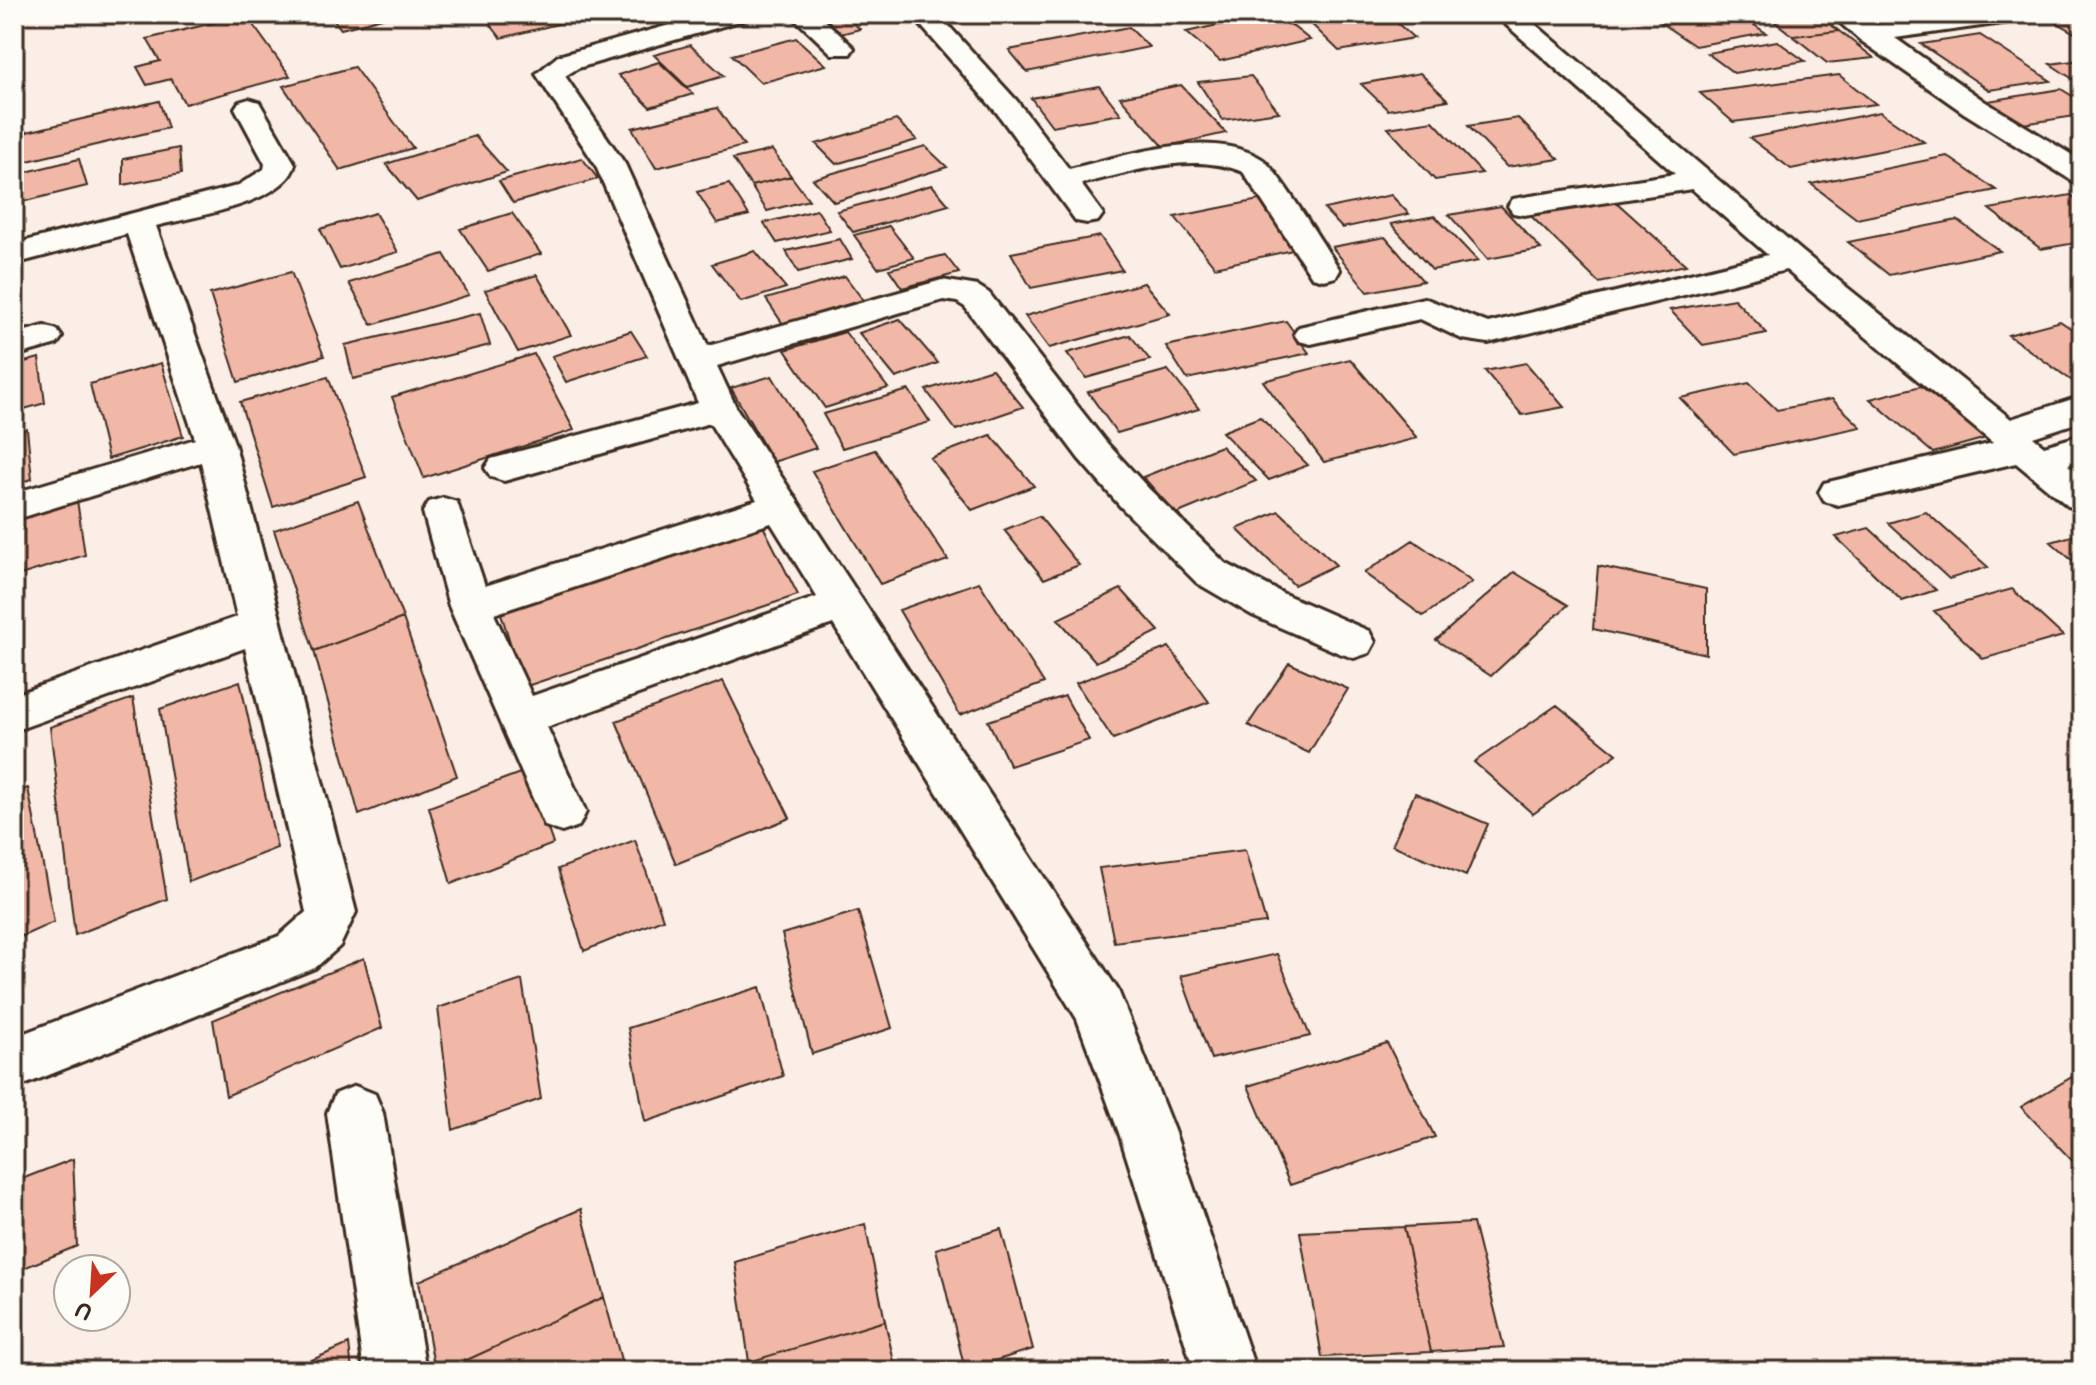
<svg xmlns="http://www.w3.org/2000/svg" width="2096" height="1385" font-family="'Balsamiq Sans',sans-serif">
<style>
.building{fill:#f1b8a8;stroke:#3b2a1e;stroke-width:2}
.lines{fill:none;stroke-linecap:round;stroke-linejoin:round}
.minor-casing{stroke:#3b2a1e;stroke-width:6}
.minor{fill:#fdfcf7;fill-rule:evenodd}
</style>
<rect width="100%" height="100%" fill="#fbeee7"/>
<filter id="ink" filterUnits="userSpaceOnUse"><feTurbulence type="fractalNoise" baseFrequency=".0125" numOctaves="2"/><feDisplacementMap in="SourceGraphic" scale="16" xChannelSelector="R" yChannelSelector="G"/><feConvolveMatrix kernelMatrix="1 2 1 2 8 2 1 2 1" color-interpolation-filters="sRGB"/></filter>
<g filter="url(#ink)">
<path class="building" d="M329 14H397L341 29Z
M482 14H599L501 38Z
M811 14H843L860 29 833 36Z
M1267 14H1277L1310 40 1220 61 1186 32Z
M1301 14H1387L1414 38 1339 51Z
M1711 14H1738L1766 33 1695 46 1661 23Z
M1765 14H1817L1839 31 1793 36Z
M2063 14H2082V37L2046 17Z
M246 15 290 76 185 104 171 79 147 85 137 67 160 61 147 39Z
M1129 27 1149 47 1027 72 1009 50Z
M1839 31 1874 58 1827 63 1793 36Z
M1980 35 2051 81 1989 90 1921 44Z
M796 38 826 65 761 83 732 55Z
M1777 41 1805 61 1734 73 1707 53Z
M690 45 724 76 687 87 654 55Z
M2082 60V85L2050 64Z
M659 62 693 94 650 107 618 75Z
M354 67 413 148 340 170 283 86Z
M1420 73 1448 100 1388 110 1361 84Z
M1839 75 1876 104 1733 122 1700 93Z
M1251 76 1279 112 1223 120 1198 82Z
M1181 85 1226 133 1164 147 1120 97Z
M1099 86 1121 114 1052 126 1031 98Z
M2061 89 2082 102V115L2023 124 1988 101Z
M159 101 168 128 19 163 14 135Z
M717 108 744 146 656 168 632 128Z
M1880 112 1924 142 1791 169 1750 138Z
M1518 118 1559 159 1507 167 1468 126Z
M896 120 917 140 836 164 816 144Z
M1433 121 1482 173 1435 180 1388 128Z
M475 136 507 172 417 201 386 164Z
M925 146 947 167 834 202 813 179Z
M179 148 181 174 123 185V159Z
M772 150 791 176 751 186 733 159Z
M1947 156 1996 190 1857 219 1811 184Z
M582 158 598 179 513 203 499 181Z
M79 159 87 186 14 204V175Z
M791 176 809 200 767 211 751 186Z
M729 184 749 215 717 223 697 192Z
M932 185 949 205 853 232 837 211Z
M1391 195 1409 214 1342 228 1324 209Z
M2071 195 2082 203V242L2041 249 1989 209Z
M1259 200 1302 248 1215 267 1175 217Z
M1614 200 1686 265 1599 283 1531 216Z
M1501 206 1541 249 1488 259 1449 215Z
M817 210 830 230 777 243 764 223Z
M375 213 398 252 340 269 320 229Z
M512 213 541 254 488 271 460 229Z
M1435 216 1478 261 1432 270 1391 224Z
M1957 220 2000 251 1889 275 1848 242Z
M889 226 914 258 878 268 854 235Z
M1100 236 1122 270 1031 288 1011 253Z
M1385 237 1423 281 1368 292 1332 247Z
M840 239 852 259 798 272 786 251Z
M755 251 786 288 741 302 712 264Z
M444 254 469 295 372 325 349 283Z
M945 255 959 273 902 288 889 269Z
M291 272 324 356 238 382 210 294Z
M537 275 571 335 518 352 485 290Z
M845 276 863 300 783 324 766 299Z
M1144 283 1170 314 1049 348 1025 316Z
M1734 299 1767 333 1703 345 1670 310Z
M480 313 490 345 353 379 345 345Z
M900 319 938 363 896 378 859 333Z
M1286 321 1309 353 1187 379 1166 346Z
M2060 321 2082 336V384L2078 385 2008 335Z
M631 331 647 356 566 382 552 356Z
M845 332 888 388 825 408 785 350Z
M1130 335 1150 360 1086 378 1067 353Z
M534 354 574 430 424 478 392 397Z
M39 358 45 403 14 412V365Z
M1350 359 1417 438 1324 462 1263 381Z
M161 363 183 436 108 459 90 384Z
M1526 363 1564 407 1522 415 1485 371Z
M992 369 1023 407 956 430 926 390Z
M1168 370 1199 409 1117 433 1088 392Z
M772 376 816 448 773 462 731 388Z
M328 377 366 477 273 507 240 402Z
M1749 383 1777 410 1832 399 1861 427 1734 454 1680 398Z
M1921 386 1986 438 1933 453 1870 399Z
M909 390 930 422 842 448 823 414Z
M1260 417 1308 465 1269 480 1222 432Z
M27 429 32 479 14 484V432Z
M991 435 1034 486 972 510 930 458Z
M1221 446 1256 481 1176 514 1143 477Z
M875 450 948 560 880 584 812 471Z
M77 500 85 555 14 577V518Z
M358 501 403 618 314 651 274 530Z
M1279 511 1336 565 1294 585 1237 529Z
M1926 512 1988 567 1949 579 1888 523Z
M1039 516 1079 565 1044 579 1004 530Z
M762 524 798 595 524 687 499 607Z
M1869 528 1936 590 1902 601 1836 537Z
M2082 533V569L2051 542Z
M1413 540 1472 582 1423 616 1364 573Z
M1598 566 1706 589V654L1593 629Z
M1514 572 1568 605 1491 676 1436 640Z
M979 582 1044 683 960 715 899 610Z
M1121 589 1159 631 1096 662 1058 619Z
M2012 589 2063 636 1983 659 1934 611Z
M17 591 23 654 14 657V592Z
M403 618 457 776 359 815 314 651Z
M1169 647 1209 702 1113 739 1076 683Z
M1289 663 1348 689 1309 753 1248 725Z
M240 681 277 848 189 882 160 709Z
M723 681 790 818 676 864 616 721Z
M1065 696 1089 740 1010 766 988 721Z
M133 698 167 899 75 935 50 727Z
M1557 705 1617 754 1533 814 1474 762Z
M528 770 553 844 451 884 429 807Z
M28 788 54 922 14 940V793Z
M1415 793 1488 824 1466 876 1392 845Z
M635 840 663 919 584 951 558 869Z
M1245 850 1266 923 1114 942 1099 868Z
M858 911 892 1028 812 1054 782 934Z
M1277 954 1310 1036 1211 1059 1181 976Z
M364 958 382 1028 226 1096 213 1020Z
M522 980 541 1099 453 1130 438 1008Z
M760 987 783 1076 645 1122 628 1028Z
M1387 1043 1435 1137 1290 1185 1248 1086Z
M2082 1071V1171L2021 1107Z
M73 1159 77 1246 14 1272V1182Z
M581 1209 604 1297 443 1371H435L419 1281Z
M1473 1223 1504 1347 1431 1352 1404 1227Z
M865 1224 885 1321 749 1362 735 1262Z
M1404 1227 1431 1352 1322 1357 1300 1232Z
M1001 1229 1033 1349 965 1370 936 1249Z
M604 1297 624 1371H443Z
M885 1321 896 1371H750L749 1362Z
M349 1344 352 1371H286Z
M1169 1358 1171 1371H1069Z"/>
<g class="lines">
<g class="minor-casing">
<path id="minor" d="M709 14H751L747 19 578 68 565 76 625 164 708 346 942 280 978 286 989 293 1105 441 1149 489 1225 563 1282 593 1369 631 1375 642 1369 653 1354 658 1339 653 1252 615 1197 583 1121 507 1079 459 965 307 957 302 943 300 717 366 737 409 1118 990 1175 1133 1256 1371H1194L1119 1133 1077 1019 833 624 547 727 586 812 579 826 562 832 545 826 449 606 423 512 429 502 443 498 457 502 485 586 757 500 710 423 504 481 491 477 485 468 491 459 698 403 595 164 536 74 558 56ZM771 523 817 597 532 696 494 614Z
M790 14H818L854 48 850 54H832Z
M911 14H938L1017 101 1069 169C1123 156 1211 127 1262 159 1276 167 1327 251 1340 270L1336 277 1324 280 1312 277 1243 172C1191 151 1133 172 1081 184L1103 214 1098 221 1087 223 1076 221 997 113Z
M1494 14H1523L1803 252 2011 419 2082 396V421L2033 437 2044 446 2082 435V460L2068 465 2082 477V510L2068 506 2016 463 1838 505 1824 501 1819 492 1824 483 1993 443 1786 270 1488 343 1462 339 1420 319 1311 344 1299 341 1294 334 1299 327 1424 298 1488 323 1768 255 1692 189 1524 215 1513 213 1508 206 1513 199 1524 197 1675 174Z
M1830 14H1860L1876 25 1955 14H2023L2019 19 2010 22 1895 38 1984 101 2082 161V183L2071 180 1964 113 1860 40Z
M249 99 259 102 295 164C287 203 191 217 156 226L235 445 356 912 340 946 315 968 14 1089V1037L279 936 306 912 245 648 14 731V695L237 617 201 462 14 520V493L195 439 127 234 14 264V244L237 186 264 169 265 164 235 108 239 102Z
M45 326 57 330 62 337 57 344 14 356V334Z
M355 1086 375 1094 383 1113 426 1371H364L327 1113 335 1094Z"/>
</g>
<use href="#minor" class="minor"/>
</g>
</g>
<rect width="2096" height="1385" fill="none" stroke="#fdfcf7" stroke-width="48"/>
<rect x="24" y="24" width="2048" height="1337" fill="none" stroke="#3b2a1e" stroke-width="3" filter="url(#ink)"/>
<g transform="translate(92 1293) rotate(205)"><circle r="38" fill="#fdfcf7" stroke="#afa8a0" stroke-width="2"/>
<path d="M0-6L14 30L0 20L-14 30Z" fill="#c8321e"/>
<text y="-12" font-size="22" font-weight="bold" text-anchor="middle" fill="#3b2a1e">U</text>
</g>
</svg>
